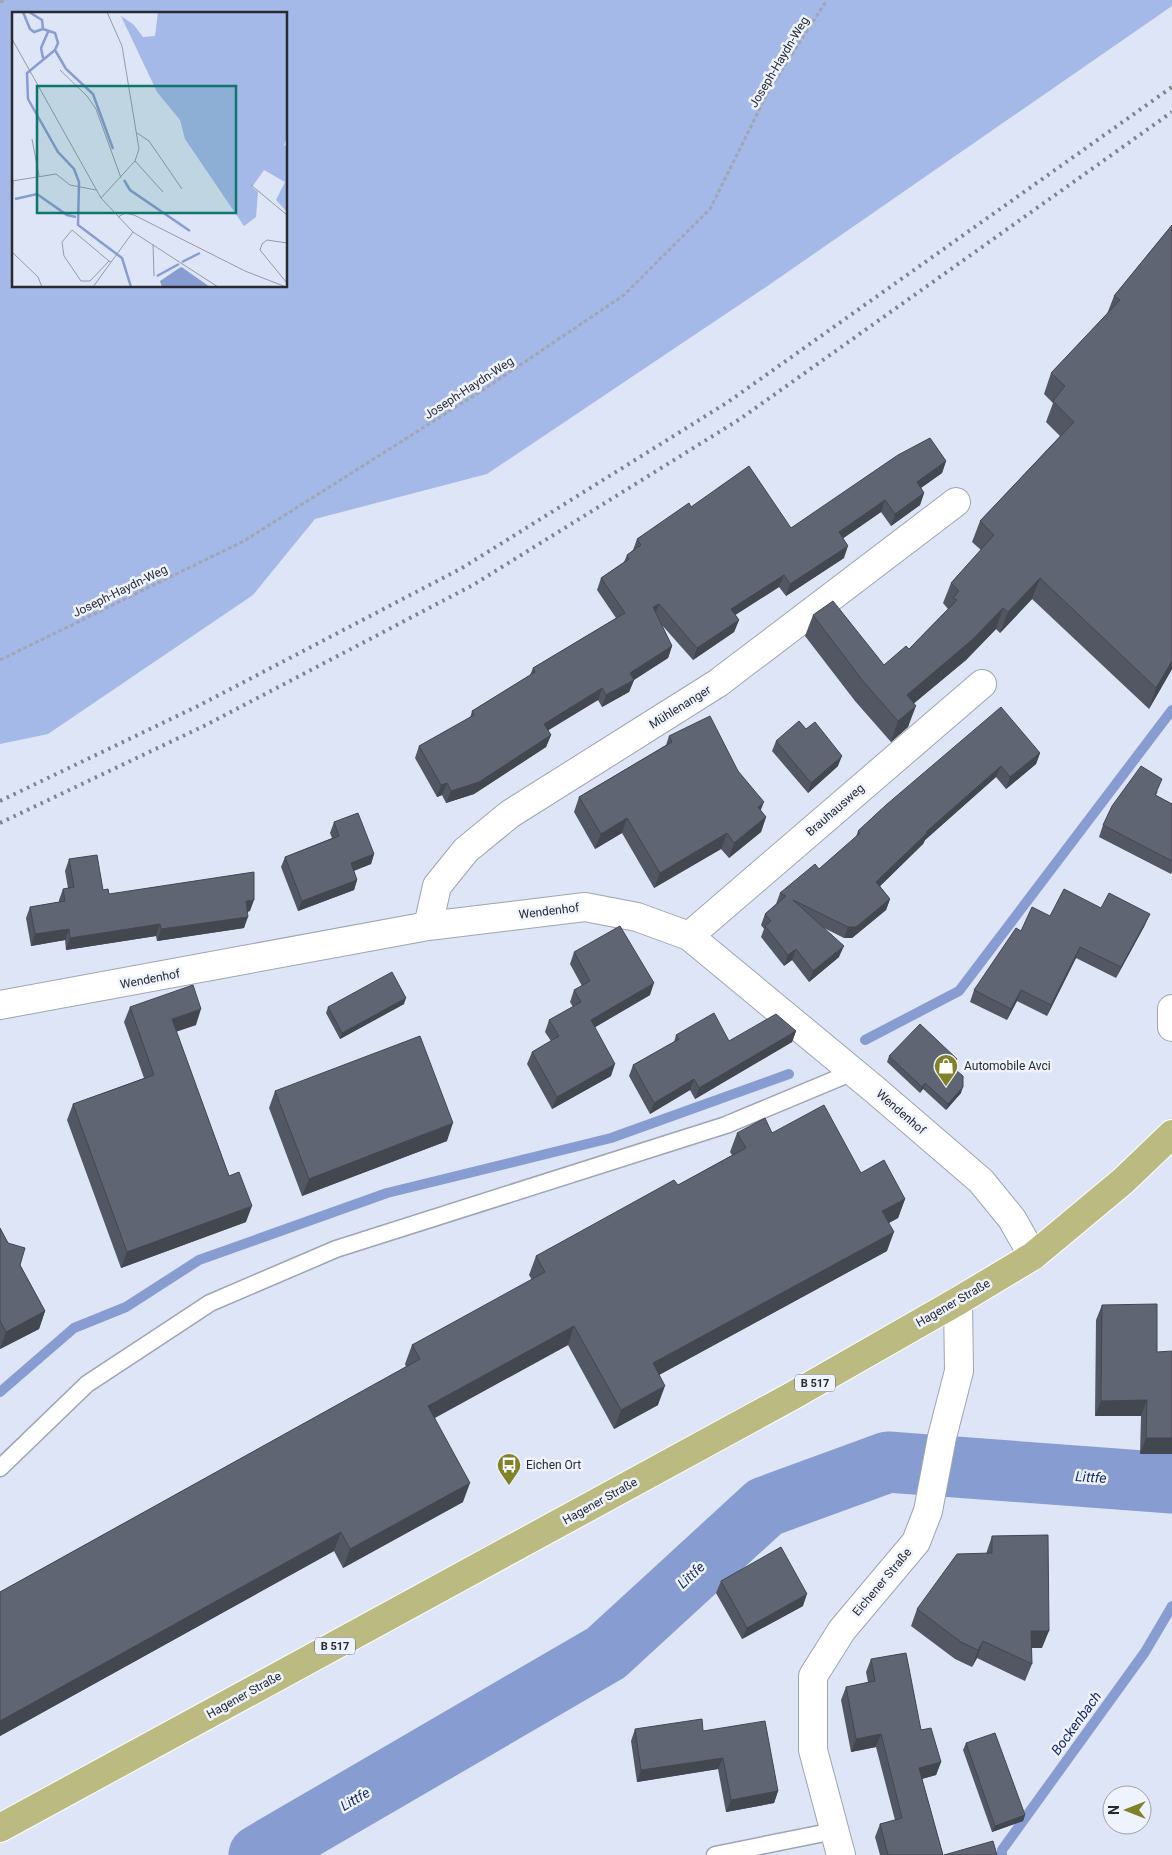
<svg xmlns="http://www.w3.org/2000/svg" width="1172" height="1855" font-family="Roboto,sans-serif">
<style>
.green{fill:#a5b9e8;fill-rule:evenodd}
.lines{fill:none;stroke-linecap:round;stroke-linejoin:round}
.stream{stroke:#879cd1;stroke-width:10}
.river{stroke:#879cd1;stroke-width:61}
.service-casing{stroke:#9da4b4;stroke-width:19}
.minor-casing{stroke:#9da4b4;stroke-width:30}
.primary-casing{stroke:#fff;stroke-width:30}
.path{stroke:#a0a6b3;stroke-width:3;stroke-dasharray:4 2.5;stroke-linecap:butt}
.service{stroke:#fff;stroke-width:16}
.minor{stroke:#fff;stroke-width:28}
.primary{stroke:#bbbb81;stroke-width:28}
.rail{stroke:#7e838e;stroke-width:4;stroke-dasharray:2.5 5;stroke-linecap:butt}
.wall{fill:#525763}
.shaded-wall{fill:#424750}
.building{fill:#5f6573;stroke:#424750}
.labels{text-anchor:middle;stroke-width:5;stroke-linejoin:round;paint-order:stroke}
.shield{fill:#eef3fd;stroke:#63666e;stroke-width:1}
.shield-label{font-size:11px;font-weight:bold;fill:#272a30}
.street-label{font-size:12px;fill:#272a30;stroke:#eef3fd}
.poi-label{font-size:12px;fill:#272a30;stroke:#eef3fd;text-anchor:start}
.water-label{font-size:14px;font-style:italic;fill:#172967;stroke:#eef3fd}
.inset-river{fill:none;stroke:#879cd1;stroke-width:2.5}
.inset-road{fill:none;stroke:#959aa7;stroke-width:1}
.view{fill:#0f766e;fill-opacity:0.15;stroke:#0f766e;stroke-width:2.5}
.inset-edge{fill:none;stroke:#272a30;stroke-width:2.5}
</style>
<rect width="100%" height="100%" fill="#dee5f6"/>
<path class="green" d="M0 0H1172V6L766 287 487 474 315 519 253 595 48 734 0 744ZM14 14H286V286H14Z"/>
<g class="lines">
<path class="stream" d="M865 1040 959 991 1172 710
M0 1392 74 1328 126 1307 199 1260 387 1193 611 1138 789 1074
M1002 1855V1850L1145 1652 1172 1606"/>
<path class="river" d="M259 1855 606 1653 765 1507 888 1462 1172 1483"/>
<g class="service-casing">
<path id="service" d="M0 1468 87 1384 210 1303 336 1249 726 1125 853 1072
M715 1855 834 1831"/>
</g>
<g class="minor-casing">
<path id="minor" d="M428 926 437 886 466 850 510 814 718 683 956 502
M689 936 982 684
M0 1005 428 926 585 907 637 917 689 936 874 1089 981 1181 1012 1219 1033 1256
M1172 1009V1027
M841 1855 813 1750V1676L842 1630 916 1542 928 1511 942 1437 959 1371 958 1301"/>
</g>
<g class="primary-casing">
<path id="primary" d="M0 1828 792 1396 958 1301 1033 1256 1123 1181 1172 1134"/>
</g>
<path class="path" d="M0 2 5 0
M0 660 244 541 486 388 624 295 710 209 769 90 827 0"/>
<use href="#service" class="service"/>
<use href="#minor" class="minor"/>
<use href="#primary" class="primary"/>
<path class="rail" d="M0 801 198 706 462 568 728 402 1172 87
M0 823 206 725 473 585 740 419 1172 112"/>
</g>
<path class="wall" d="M1172 225V669L1149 709 1032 599 1000 633 996 629 966 660 914 703 908 727 891 742 855 701 805 636 813 615 884 665 909 649 948 609 943 603 951 583 981 550 972 542 980 521 1060 436 1046 422 1053 403 1044 394 1051 373 1107 314 1114 296Z
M946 461 942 473 921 488 924 493 920 505 891 526 881 512 843 538 844 558 786 596 779 587 735 615 739 620 734 632 693 660 661 624 672 646 668 658 634 680 629 692 602 707 598 700 548 730 551 735 546 747 474 794 446 803 442 795 437 797 415 758 419 746 470 718 472 711 530 675 533 668 616 618 597 590 601 578 624 562 627 555 633 550 637 539 691 507 791 528Z
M669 736 738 771 761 811 766 817 761 832 729 858 721 849 654 888 622 833 595 849 574 812 579 797 666 745Z
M776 741 838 766 808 793 772 751Z
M1040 753 1036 764 1006 789 996 777 925 840 923 844 880 886 890 899 886 910 852 938H844L824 928 839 957 809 982 792 960 784 966 761 937 764 929 761 925 765 914 776 904 780 893 819 869 856 837 858 831 886 805Z
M1158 791 1156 795 1172 804V872L1171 874 1099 837 1103 825Z
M334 822 374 854 371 864 354 871 357 880 354 890 298 911 281 867 285 857 332 838 330 833Z
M69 859 103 890 109 894 250 911 247 912 244 928 157 941 156 936 66 950 65 940 31 946 26 918 30 907 59 902V900L63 889 68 888 65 871Z
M1101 908 1145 925 1116 978 1076 958 1047 1016 1017 1001 1007 1020 970 1002 974 990 1021 931 1050 916Z
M574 952 650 995 595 1027 611 1076 552 1109 527 1064 532 1052 551 1041 545 1032 549 1020 573 1007 570 1002 574 990 582 986 570 964Z
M404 1004 340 1039 326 1013 328 1007Z
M130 1007 196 1025 176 1031 246 1222 121 1268 67 1120 73 1104 144 1078 124 1022Z
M796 1031 792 1042 695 1099 690 1090 650 1114 629 1076 633 1065 674 1042 676 1035 729 1041Z
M889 1056 957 1059 955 1065 953 1067 961 1093 946 1110 923 1089 920 1093 887 1062Z
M275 1091 447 1141 302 1196 269 1108Z
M737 1133H772L861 1173 905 1199 898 1218 889 1223 887 1251 659 1375 658 1405 614 1429 568 1345 435 1418 463 1502 343 1568 334 1551 0 1736V1592L406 1367 405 1364 412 1345 532 1280 529 1275 536 1256 678 1185 732 1155 730 1152Z
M0 1228 45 1311 39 1329 0 1349Z
M1102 1305 1157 1352 1172 1454H1140L1141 1416H1095L1096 1320Z
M992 1536 1042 1648H1031L1032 1664 1025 1681 977 1658 972 1667 955 1659 911 1626 917 1609 986 1554Z
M721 1581 803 1606 742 1639 716 1593Z
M871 1659 921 1730 941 1762 936 1775 922 1779 943 1855H880L875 1837 880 1824 895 1820 876 1747 851 1752 841 1700 846 1687 868 1682 866 1672Z
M635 1729 703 1731 778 1791 774 1803 726 1812 718 1769 637 1782 631 1741Z
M966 1743 1025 1815 1023 1821 992 1832 963 1750Z"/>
<path class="shaded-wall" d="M946 461 942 473 912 494 917 482Z
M924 493 920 505 891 526 895 514Z
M885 500 881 512 835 544 839 532Z
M848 546 844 558 786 596 790 584Z
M784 575 779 587 726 621 731 609Z
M1040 578 1032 599 1000 633 1008 612Z
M659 604 654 616 653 607Z
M1003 608 996 629 966 660 900 715 907 695Z
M739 620 734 632 693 660 697 648Z
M672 646 668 658 632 681 634 680 629 692 602 707 606 695 630 673Z
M1172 661V669L1149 709 1156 688Z
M602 688 598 700 539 736 544 724Z
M916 706 908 727 891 742 898 721Z
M551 735 546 747 474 794 446 803 451 791Z
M1040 753 1036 764 1006 789 1010 777Z
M842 756 838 766 808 793 811 783Z
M1001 766 996 777 925 840 923 844 872 894 876 882 926 832Z
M447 783 442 795 437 797 441 785Z
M764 802 758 817V807Z
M766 817 761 832 729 858 734 843Z
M627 818 622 833 595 849 601 834Z
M727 833 721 849 654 888 660 873Z
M374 854 371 864 347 873 351 863Z
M357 880 354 890 298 911 302 901Z
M890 899 886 910 852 938H844L848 927Z
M254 900 250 911 241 913 246 901Z
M1150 914 1145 925 1116 978 1121 967Z
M248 917 244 928 157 941 161 929Z
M160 924 156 936 66 950 70 938Z
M69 929 65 940 31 946 35 934Z
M844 946 839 957 809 982 813 971Z
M1080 947 1076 958 1047 1016 1051 1005Z
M796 949 792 960 784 966 788 955Z
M654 983 650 995 587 1032 591 1020Z
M1021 990 1017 1001 1007 1020 1011 1009Z
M406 998 404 1004 340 1039 342 1033Z
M201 1009 196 1025 167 1035 172 1019Z
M796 1031 792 1042 695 1099 699 1088Z
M957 1059 955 1065 949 1072 951 1066Z
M615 1064 611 1076 552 1109 557 1097Z
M694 1079 690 1090 650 1114 654 1103Z
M925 1083 923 1089 920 1093 922 1087Z
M963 1087 961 1093 946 1110 948 1104Z
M453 1123 447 1141 302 1196 309 1179Z
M905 1199 898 1218 875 1230 882 1211Z
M252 1206 246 1222 121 1268 127 1252Z
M894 1232 887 1251 646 1382 653 1363Z
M45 1311 39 1329 0 1349 6 1332Z
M574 1326 568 1345 421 1425 428 1406Z
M665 1386 658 1405 614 1429 621 1410Z
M1147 1400 1141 1416H1095L1101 1401Z
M1146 1438H1172V1454H1140Z
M470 1483 463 1502 343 1568 350 1549Z
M341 1532 334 1551 0 1736V1721Z
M807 1594 803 1606 742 1639 747 1628Z
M1031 1631H1049L1042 1648H1024Z
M983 1641 977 1658 972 1667 978 1650Z
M881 1734 876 1747 851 1752 856 1739Z
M723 1758 718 1769 637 1782 641 1770Z
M941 1762 936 1775 914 1781 919 1768Z
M778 1791 774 1803 726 1812 731 1800Z
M1025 1815 1023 1821 992 1832 995 1826Z"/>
<path class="building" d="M1172 225V661L1156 688 1040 578 1008 612 1003 608 973 639 907 695 916 706 898 721 863 681 813 615 833 601 884 665 906 646 909 649 957 600 953 598 959 591 951 583 994 535 980 521 1074 422 1053 401 1065 386 1051 373 1120 300 1114 296Z
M930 438 946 461 917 482 924 493 895 514 885 500 839 532 848 546 790 584 784 575 731 609 739 620 697 648 659 604 653 607 672 646 630 673 634 680 606 695 602 688 544 724 551 735 479 782 451 791 447 783 441 785 419 746 474 715 472 711 535 672 533 668 625 613 601 578 629 559 627 555 641 545 637 539 689 503 691 507 749 466 791 528 898 455Z
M1001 707 1040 753 1010 777 1001 766 926 832 927 833 876 882 890 899 856 927H848L793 900 844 946 813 971 796 949 788 955 765 926 771 921 765 914 786 896 780 893 815 864 819 869 860 833 858 831 886 805Z
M710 716 738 771 764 802 758 807 766 817 734 843 727 833 660 873 627 818 601 834 579 797 672 742 669 736Z
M799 721 806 729 815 722 842 756 811 783 776 741Z
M1141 766 1162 779 1155 795 1172 804V861L1103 825 1112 806Z
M358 813 374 854 351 863 357 880 302 901 285 857 339 836 334 822Z
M97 855 103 890 108 889 109 894 254 872V900L246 901 248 917 161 929 160 924 70 938 69 929 35 934 30 907 65 901 63 889 74 887 69 859Z
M1064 889 1101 908 1109 893 1150 914 1121 967 1080 947 1051 1005 1021 990 1011 1009 974 990 1016 928 1021 931 1032 907 1050 916Z
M620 926 654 983 591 1020 615 1064 557 1097 532 1052 559 1036 549 1020 581 1002 574 990 590 981 574 952Z
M392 972 406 998 342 1033 328 1007Z
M193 985 201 1009 172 1019 229 1176 239 1172 252 1206 127 1252 73 1104 154 1075 130 1007Z
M714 1013 729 1041 776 1014 796 1031 699 1088 694 1079 654 1103 633 1065 679 1039 676 1035Z
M920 1024 957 1059 951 1066 963 1076V1087L948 1104 925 1083 922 1087 889 1056Z
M420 1036 453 1123 309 1179 275 1091Z
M824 1105 861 1173 884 1160 905 1199 882 1211 894 1232 653 1363 665 1386 621 1410 574 1326 428 1406 470 1483 350 1549 341 1532 0 1721V1592L420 1359 412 1345 545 1272 536 1256 674 1180 678 1185 746 1148 737 1133 765 1118 772 1133Z
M0 1228 8 1243 25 1248 20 1265 45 1311 6 1332 0 1321Z
M1157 1304V1352L1172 1351V1438H1146L1147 1400 1101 1401 1102 1305Z
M1048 1535 1049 1631H1031L1032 1664 983 1641 978 1650 961 1642 917 1609 957 1554 992 1553V1536Z
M781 1547 807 1594 747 1628 721 1581Z
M906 1653 921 1730 931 1728 941 1762 919 1768 943 1855H888L880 1824 902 1818 881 1734 856 1739 846 1687 875 1681 871 1659Z
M702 1719 703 1731 765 1721 778 1791 731 1800 723 1758 641 1770 635 1729Z
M995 1733 1025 1815 995 1826 966 1743Z
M993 1841 997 1855H944Z"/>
<defs>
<g id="shop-pin" transform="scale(1.25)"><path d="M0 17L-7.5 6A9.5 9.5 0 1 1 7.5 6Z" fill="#818129" stroke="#eef3fd"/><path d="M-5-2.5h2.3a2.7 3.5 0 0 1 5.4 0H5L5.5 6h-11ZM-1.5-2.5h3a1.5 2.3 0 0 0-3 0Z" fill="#fff"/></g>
<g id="bus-pin" transform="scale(1.25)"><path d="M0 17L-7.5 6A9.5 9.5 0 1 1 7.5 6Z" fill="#818129" stroke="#eef3fd"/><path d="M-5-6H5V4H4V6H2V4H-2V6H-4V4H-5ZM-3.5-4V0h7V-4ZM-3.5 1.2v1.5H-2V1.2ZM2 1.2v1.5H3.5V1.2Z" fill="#fff"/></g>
</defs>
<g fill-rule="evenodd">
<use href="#shop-pin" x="946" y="1066"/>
<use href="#bus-pin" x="509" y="1465"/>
</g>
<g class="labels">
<g class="shield">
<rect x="795" y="1374.5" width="40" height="17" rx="4"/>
<rect x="315" y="1637.5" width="40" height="17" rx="4"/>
</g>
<g class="shield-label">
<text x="815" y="1387">B 517</text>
<text x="335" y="1650">B 517</text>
</g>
<g class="street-label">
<text transform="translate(779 62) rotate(-59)" y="4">Joseph-Haydn-Weg</text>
<text transform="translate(469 388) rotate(-33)" y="4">Joseph-Haydn-Weg</text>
<text transform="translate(120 591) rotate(-26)" y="4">Joseph-Haydn-Weg</text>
<text transform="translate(680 707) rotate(-32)" y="4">Mühlenanger</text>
<text transform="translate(835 810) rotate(-41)" y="4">Brauhausweg</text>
<text transform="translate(549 911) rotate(-7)" y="4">Wendenhof</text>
<text transform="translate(150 979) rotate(-11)" y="4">Wendenhof</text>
<text transform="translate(901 1112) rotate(41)" y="4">Wendenhof</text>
<text transform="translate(953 1303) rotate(-30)" y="4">Hagener Straße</text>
<text transform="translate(600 1501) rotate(-29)" y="4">Hagener Straße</text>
<text transform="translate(882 1582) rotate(-50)" y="4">Eichener Straße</text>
<text transform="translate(244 1695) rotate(-29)" y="4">Hagener Straße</text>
</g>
<g class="poi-label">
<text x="964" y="1070">Automobile Avci</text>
<text x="526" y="1469">Eichen Ort</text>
</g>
<g class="water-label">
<text transform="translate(1091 1477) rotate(4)" y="5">Littfe</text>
<text transform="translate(691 1575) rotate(-43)" y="5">Littfe</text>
<text transform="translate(1076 1723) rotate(-54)" y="5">Bockenbach</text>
<text transform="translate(355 1799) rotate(-30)" y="5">Littfe</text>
</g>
</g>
<g transform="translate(12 12)">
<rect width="275" height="275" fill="#dee5f6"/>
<path d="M146 0H275V126L272 133 275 135V200L264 188 273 170 252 158 240 175 246 180 244 205 232 214 173 127 168 108 145 80 109 4 122 13 131 25 143 24Z" fill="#a5b9e8"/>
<path d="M169 255 171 256 198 275H150L148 269Z" fill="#879cd1"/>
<path class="inset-river" d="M11 0 18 17 22 20 31 17M17 0 30 8 31 17 43 21 46 31 43 38 15 61 16 87 46 140 62 157 67 170 66 213 110 246 119 275M43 38 54 57 81 82 101 137M31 46 29 36 36 20M112 168 118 178 178 219M3 187 25 182 55 203 64 205M170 250 188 241M145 264 167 252"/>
<path class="inset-road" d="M0 27 89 186 121 220 206 275M48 58 75 84 84 97 109 166M125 121 137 129 170 177M20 127 27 164M123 149 151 180M0 169 44 162 58 173 84 178M239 173 275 203M89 186 123 149 127 137 110 34 95 0M106 205 113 201 122 203 233 259 274 275M0 206 1 169M275 231 255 228 250 232 248 238 275 271M141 232 142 264M0 240 26 265 30 275M97 249 78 269H69L52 244 50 230 60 218 97 249 99 250M81 275 121 220"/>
<path class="view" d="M25 74H224V201H25Z"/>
<rect width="275" height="275" class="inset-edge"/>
</g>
<g transform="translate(1127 1810) rotate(270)"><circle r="24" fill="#eef3fd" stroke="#9ea3ab"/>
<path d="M0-4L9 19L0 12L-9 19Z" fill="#818129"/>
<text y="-8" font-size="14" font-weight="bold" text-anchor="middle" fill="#272a30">N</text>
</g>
</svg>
